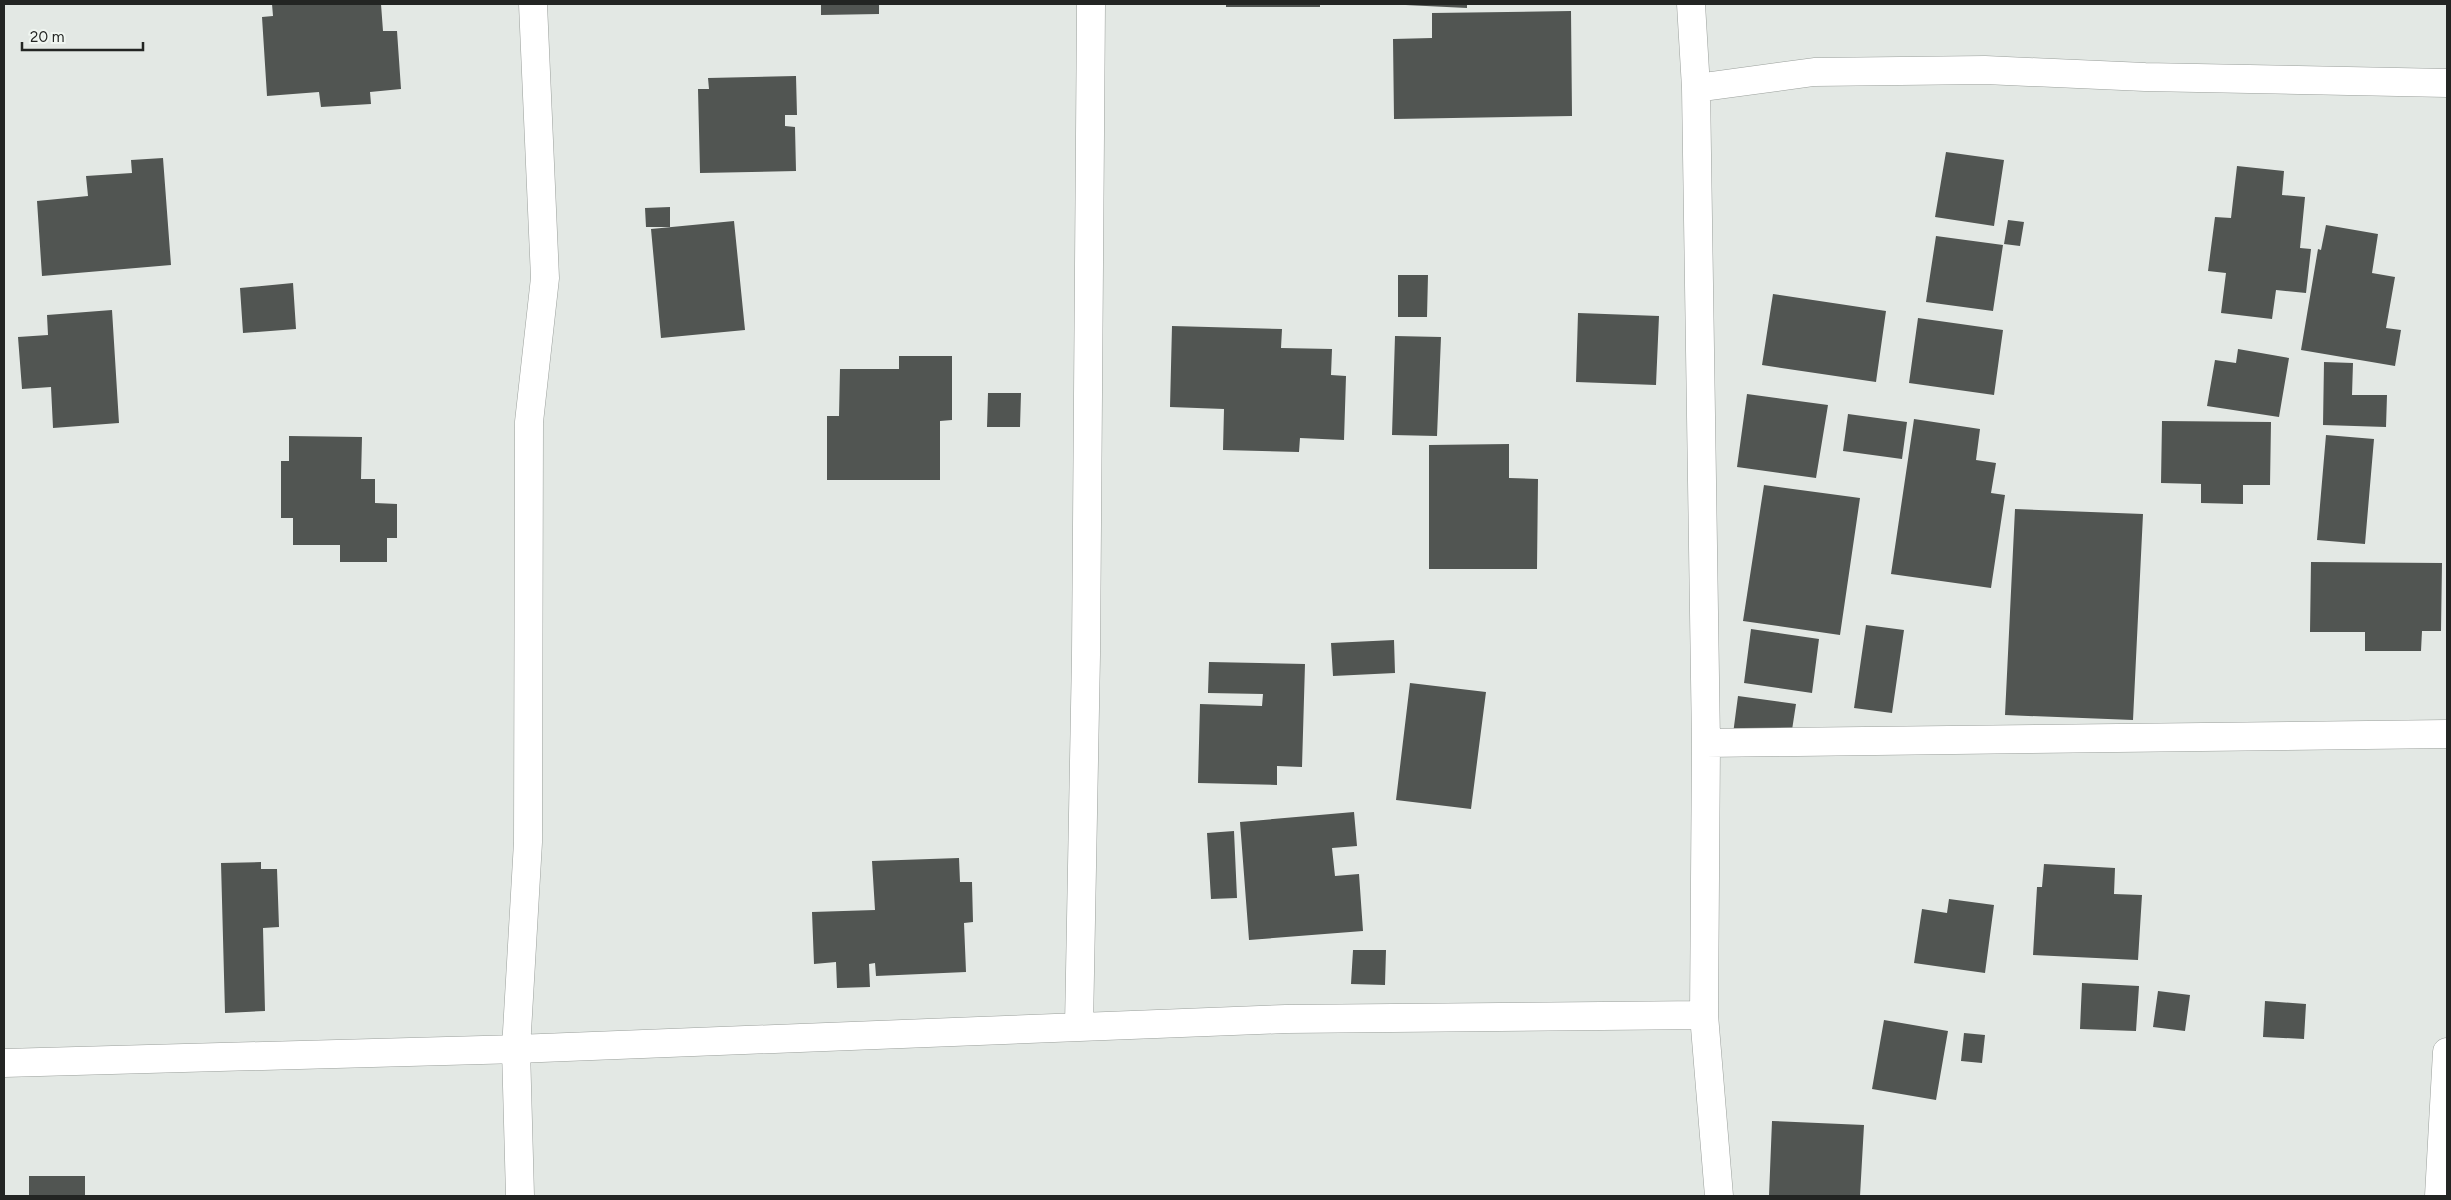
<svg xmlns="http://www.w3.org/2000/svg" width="2451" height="1200" font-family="Figtree,sans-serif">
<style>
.building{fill:#515552}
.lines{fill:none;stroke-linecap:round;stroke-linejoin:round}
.street-casing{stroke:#9a9f9b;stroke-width:29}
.street{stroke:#fff;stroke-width:28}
</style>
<rect width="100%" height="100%" fill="#e3e8e4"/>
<path class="building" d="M272 4H381L383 31H397L401 89 370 92 371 104 321 107 319 92 267 96 262 17 273 16Z
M821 4H879V14L821 15Z
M1226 4H1320V7H1226Z
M1385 4H1467V8Z
M1571 11 1572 116 1394 119 1393 39 1432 38V13Z
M796 76 797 115H785V126L795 127 796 171 700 173 698 89H709L708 78Z
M1946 152 2004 160 1994 226 1935 217Z
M163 158 171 265 42 276 37 201 88 196 86 176 132 173 131 160Z
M2237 166 2284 171 2282 195 2305 197 2300 248 2311 249 2306 293 2276 290 2272 319 2221 313 2226 273 2208 271 2215 217 2231 218Z
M670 207V227H646L645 208Z
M2008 220 2024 222 2020 246 2004 244Z
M734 221 745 330 661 338 651 229Z
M2326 225 2378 234 2372 273 2395 277 2386 328 2401 330 2395 366 2301 350 2318 249 2321 250Z
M1936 236 2003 245 1993 311 1926 302Z
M1398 275H1428L1427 317H1398Z
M293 283 296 329 243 333 240 288Z
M1773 294 1886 311 1876 382 1762 365Z
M112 310 119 423 53 428 51 387 22 389 18 337 48 335 47 315Z
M1578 313 1659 316 1656 385 1576 382Z
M1918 318 2003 330 1994 395 1909 383Z
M1172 326 1282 329 1281 348 1332 349 1331 375 1346 376 1344 440 1300 438 1299 452 1223 450 1224 409 1170 407Z
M1395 336 1441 337 1437 436 1392 435Z
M2238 349 2289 358 2279 417 2207 406 2215 360 2236 363Z
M899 356H952V420L940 421V480H827V416H839L840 369H899Z
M2324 362 2353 363 2352 395H2387L2386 427 2323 425Z
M988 393H1021L1020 427H987Z
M1747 394 1828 405 1816 478 1737 467Z
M1848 414 1907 422 1902 459 1843 451Z
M1914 419 1980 429 1976 460 1996 463 1991 493 2005 495 1991 588 1891 574Z
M2162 421 2271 422 2270 485H2243V504L2201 503V484L2161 483Z
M2326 435 2374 439 2365 544 2317 540Z
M289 436 362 437 361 479H375V503L397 504V538H387V562H340V545H293V518H281V461H289Z
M1509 444V478L1538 479 1537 569H1429V445Z
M1764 485 1860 498 1840 635 1743 621Z
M2015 509 2143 514 2133 720 2005 715Z
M2311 562 2442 563 2441 631H2422L2421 651H2365V632H2310Z
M1866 625 1904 630 1892 713 1854 708Z
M1751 629 1819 639 1812 693 1744 683Z
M1394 640 1395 673 1333 676 1331 643Z
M1209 662 1305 664 1302 767 1277 766V785L1198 783 1200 704 1262 706 1263 694 1208 693Z
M1410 683 1486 692 1471 809 1396 800Z
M1738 696 1796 704 1790 743 1733 734Z
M1354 812 1357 846 1332 848 1335 876 1359 874 1363 931 1249 940 1240 822Z
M1234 831 1237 898 1211 899 1207 833Z
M959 858 960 882H972L973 922 964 923 966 972 876 976 875 963 869 964 870 987 837 988 836 962 814 964 812 912 875 910 872 861Z
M261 862V869H277L279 927 263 928 265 1011 225 1013 221 863Z
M2044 864 2115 868 2114 894 2142 895 2138 960 2033 955 2037 887H2042Z
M1949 899 1994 905 1985 973 1914 963 1922 909 1947 913Z
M1353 950H1386L1385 985 1351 984Z
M2082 983 2139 986 2136 1031 2080 1029Z
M2158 991 2190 995 2185 1031 2153 1027Z
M2265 1001 2306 1004 2304 1039 2263 1037Z
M1884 1020 1948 1031 1936 1100 1872 1089Z
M1964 1033 1985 1035 1982 1063 1961 1061Z
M1772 1121 1864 1125 1860 1196H1769Z
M29 1176H85V1196H29Z"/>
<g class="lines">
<g class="street-casing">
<path id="street" d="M1691 4 1696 88 1706 743 1704 1015 1719 1196
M1696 88 1814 72 1985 70 2145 77 2447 83
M1706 743 2447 734
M1079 1026 1086 655 1091 4
M4 1063 516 1049 1286 1019 1704 1015
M520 1196 516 1049 528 842 529 422 545 278 533 4
M2439 1196 2447 1052"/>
</g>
<use href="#street" class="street"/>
</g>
<rect width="2451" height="1200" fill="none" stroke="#232523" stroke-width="10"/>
<path d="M22 42v8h121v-8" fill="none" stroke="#232523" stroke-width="2.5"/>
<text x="30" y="42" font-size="15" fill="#232523" stroke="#f0f6f1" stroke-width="4" paint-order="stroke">20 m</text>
</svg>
